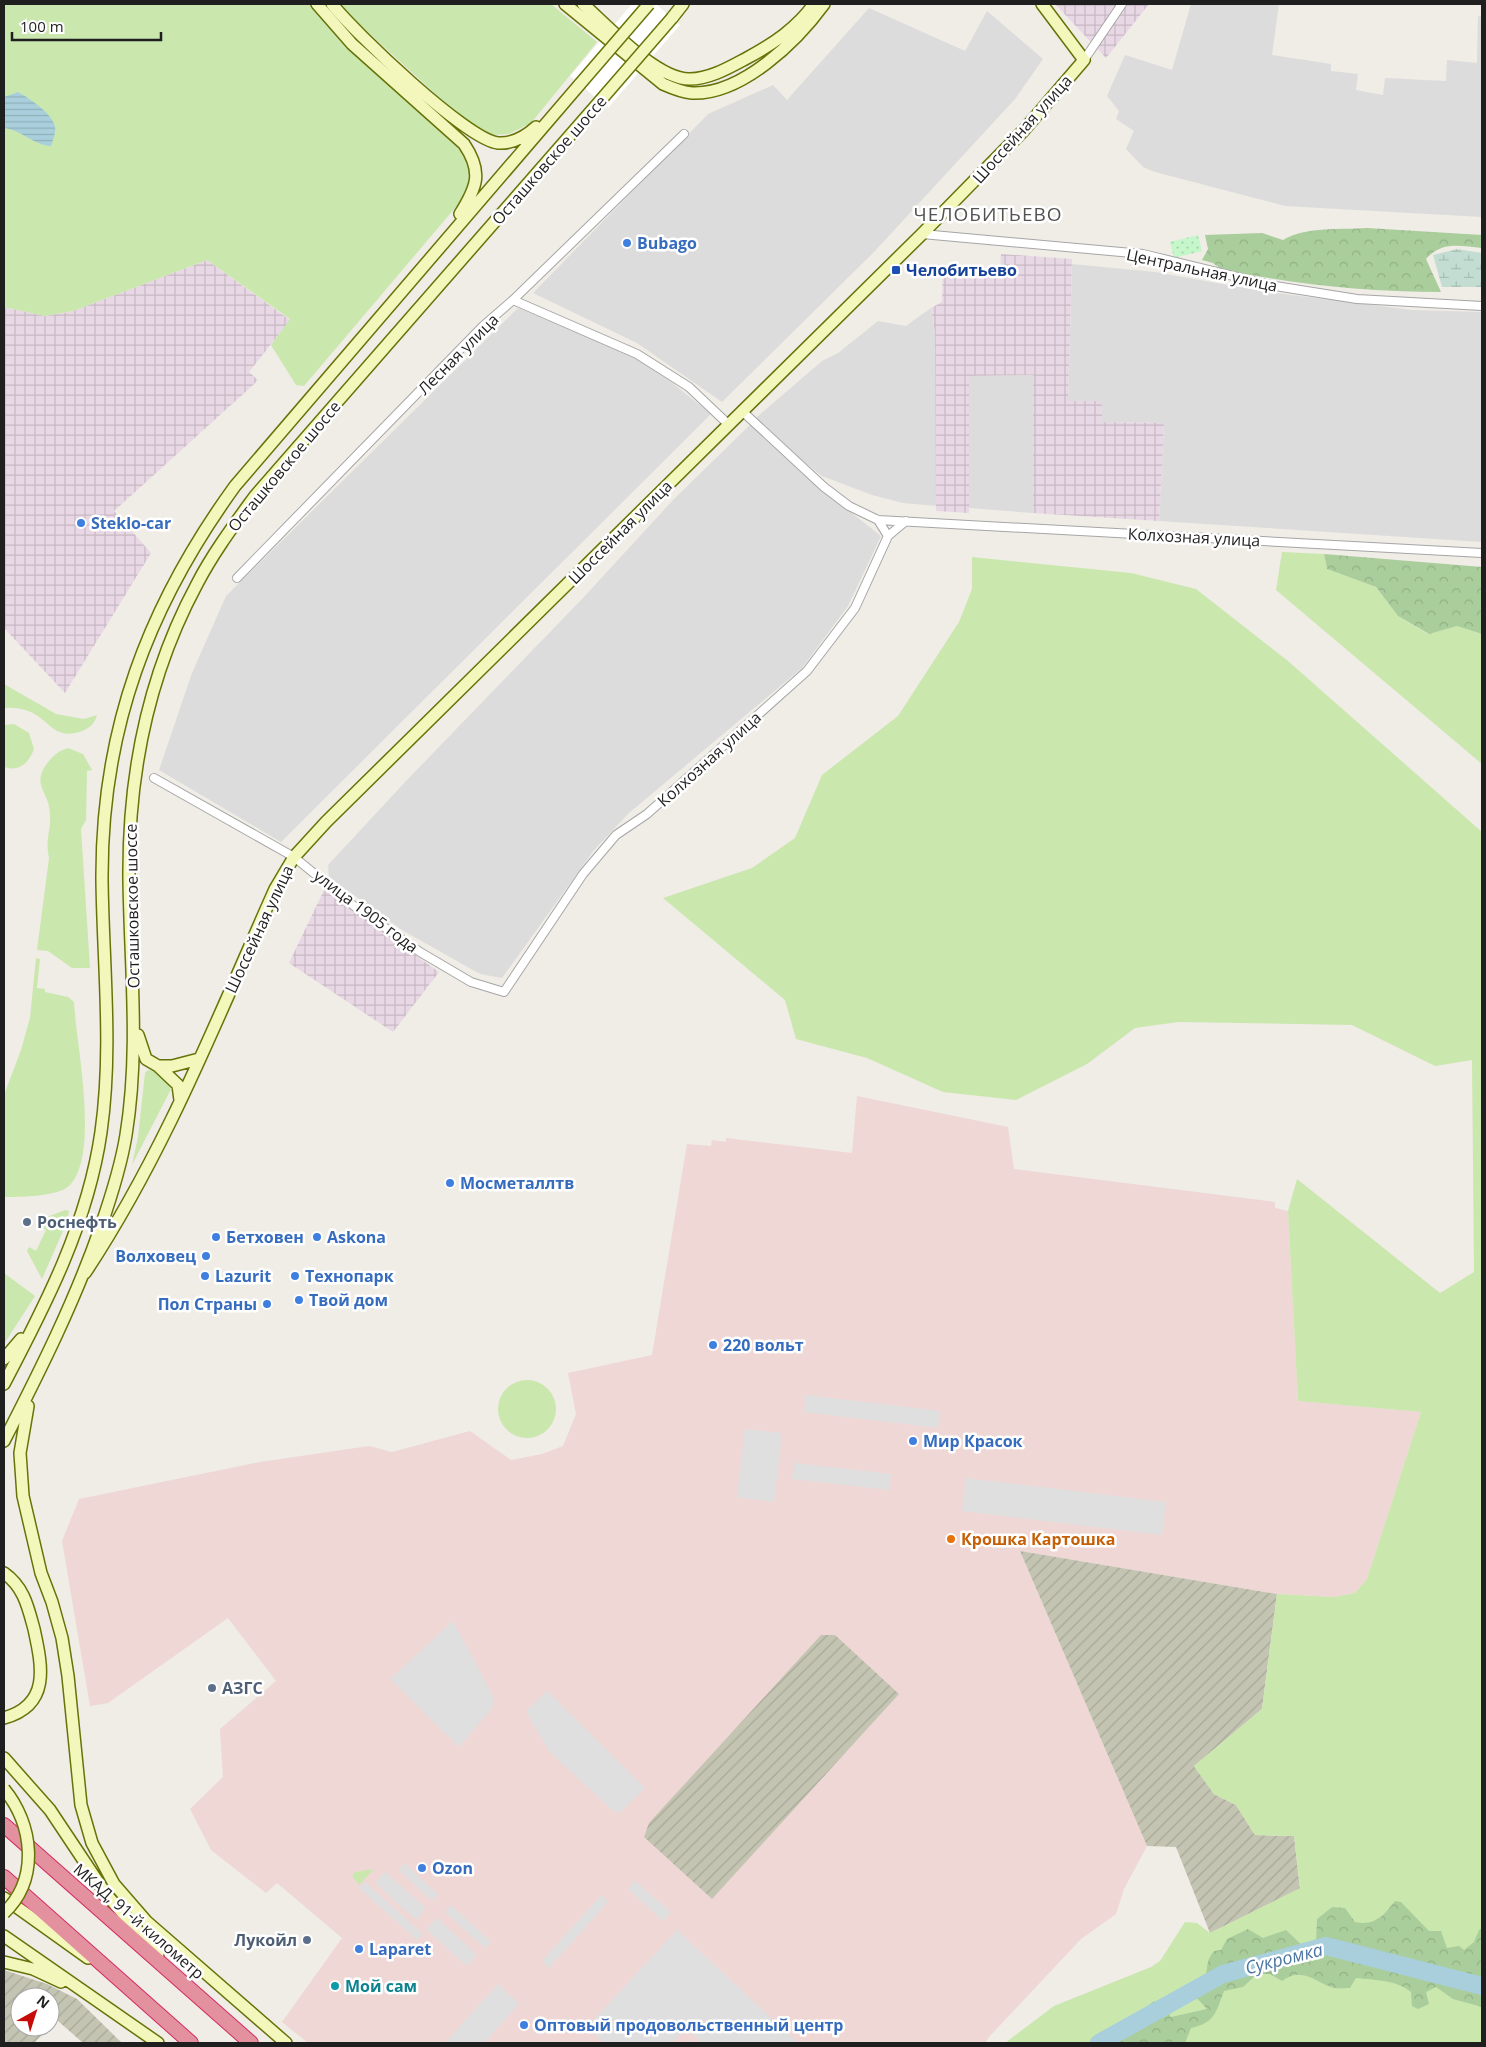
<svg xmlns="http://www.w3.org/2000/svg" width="1486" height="2047" font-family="'Open Sans',sans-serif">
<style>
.residential{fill:#dddcdc}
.commercial{fill:#efd7d6}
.industrial{fill:url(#industrial-grid)}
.construction{fill:url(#construction-furrows)}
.grass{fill:#cae7ae}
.forest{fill:url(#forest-crowns)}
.wetland{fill:url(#wetland-marsh)}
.park{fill:url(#park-dots)}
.parking{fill:#dfdfdf}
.water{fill:url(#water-rules)}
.pier{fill:#fff}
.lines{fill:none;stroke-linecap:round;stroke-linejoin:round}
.river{stroke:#a8cfdb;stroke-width:18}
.street-casing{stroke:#a6a6a6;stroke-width:10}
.secondary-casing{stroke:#667309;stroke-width:14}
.highway-casing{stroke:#d42d64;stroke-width:16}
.street{stroke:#fff;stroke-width:8}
.secondary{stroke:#f3f7bc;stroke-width:11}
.highway{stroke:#e3919f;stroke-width:14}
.secondary-bridge-casing{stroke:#667309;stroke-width:14;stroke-linecap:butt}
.secondary-bridge{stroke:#f3f7bc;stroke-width:11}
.shop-dot{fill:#3f7fe0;stroke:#fff;stroke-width:2}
.transit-dot{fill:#1a4fb4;stroke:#fff;stroke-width:2}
.service-dot{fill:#5c6f8a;stroke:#fff;stroke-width:2}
.food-dot{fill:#e8710a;stroke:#fff;stroke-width:2}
.culture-dot{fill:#0f9aa8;stroke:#fff;stroke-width:2}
.labels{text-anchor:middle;stroke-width:5;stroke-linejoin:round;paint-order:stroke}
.street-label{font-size:16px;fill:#1f1f1f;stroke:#fff}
.shop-label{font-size:16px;font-weight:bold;fill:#366cbe;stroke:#fff;text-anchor:start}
.transit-label{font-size:16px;font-weight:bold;fill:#164399;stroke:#fff;text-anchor:start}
.service-label{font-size:16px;font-weight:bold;fill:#4e5e75;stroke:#fff;text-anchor:start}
.food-label{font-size:16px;font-weight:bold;fill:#c56008;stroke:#fff;text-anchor:start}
.culture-label{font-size:16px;font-weight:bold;fill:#0d838f;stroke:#fff;text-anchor:start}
.water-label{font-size:18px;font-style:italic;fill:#4c77a3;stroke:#fff}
.quarter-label{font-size:19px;letter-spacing:1px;fill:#525252;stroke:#fff}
</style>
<defs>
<pattern id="industrial-grid" width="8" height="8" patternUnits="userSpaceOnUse" patternTransform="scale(1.25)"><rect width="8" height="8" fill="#e8d8e5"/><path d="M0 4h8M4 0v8" fill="none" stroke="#c7b9c4"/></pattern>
<pattern id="construction-furrows" width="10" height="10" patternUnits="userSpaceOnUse" patternTransform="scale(1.25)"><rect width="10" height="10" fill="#c4c4b2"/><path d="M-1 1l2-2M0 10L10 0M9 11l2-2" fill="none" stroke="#a8a899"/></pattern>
<pattern id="forest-crowns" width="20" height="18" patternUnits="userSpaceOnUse" patternTransform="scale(1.25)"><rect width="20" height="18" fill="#aacd9c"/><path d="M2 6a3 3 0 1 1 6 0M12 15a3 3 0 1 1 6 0" fill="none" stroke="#92b086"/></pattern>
<pattern id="wetland-marsh" width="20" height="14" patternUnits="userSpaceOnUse" patternTransform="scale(1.25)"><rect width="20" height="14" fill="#c4ddd2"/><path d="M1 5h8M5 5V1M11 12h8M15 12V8" fill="none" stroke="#a8bdb4"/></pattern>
<pattern id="park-dots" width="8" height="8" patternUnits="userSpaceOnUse" patternTransform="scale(1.25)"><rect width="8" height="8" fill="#c5f7ca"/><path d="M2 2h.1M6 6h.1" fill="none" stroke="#a9d3ad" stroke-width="1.8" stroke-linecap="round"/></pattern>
<pattern id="water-rules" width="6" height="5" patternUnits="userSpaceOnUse" patternTransform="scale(1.25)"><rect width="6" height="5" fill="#a8cfdb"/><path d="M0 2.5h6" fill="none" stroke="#90b1bc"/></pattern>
</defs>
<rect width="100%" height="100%" fill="#f0ece6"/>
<path class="residential" d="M1191 4H1279L1272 55 1331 64V71L1358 74 1356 90 1383 95 1385 78 1446 81 1447 60 1477 63 1478 16 1482 17V217L1285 206 1155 172 1143 167 1126 149 1134 131 1116 119 1119 111 1107 96 1125 55 1172 70Z
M869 8 965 51 987 11 1043 59 1015 99 874 252 722 402 637 343 533 293 708 114 773 85 787 100Z
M1072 264 1155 272 1267 292 1412 310 1482 312V542L1159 521 1164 423 1102 422 1068 401Z
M518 308 632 356 671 382 711 414 281 842 159 770 192 673 226 596Z
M931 308 935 332 937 506 903 503 872 495 822 476 793 453 756 418 822 361 838 353 878 321 906 326Z
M1034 375 1033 513 969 508V376Z
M751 424 807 478 881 536 848 606 802 668 629 813 594 850 502 978 480 974 402 930 329 877 328 865 406 781 583 598 673 500Z"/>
<path class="commercial" d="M857 1096 1008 1127 1014 1169 1275 1202V1208L1288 1211 1298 1401 1421 1412 1367 1579 1355 1593 1334 1597 1277 1594 1020 1551 1147 1846 1124 1889 1116 1914 1081 1939 989 2037 985 2043H308L282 2022 342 1938 277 1883 266 1893 211 1850 190 1809 223 1777 220 1729 276 1681 228 1618 108 1703 90 1706 62 1541 79 1499 260 1462 369 1446 392 1452 470 1431 511 1460 542 1454 563 1446 576 1414 568 1373 652 1355 687 1144 711 1146 712 1140 726 1142V1138L852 1153Z"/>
<path class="industrial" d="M1055 4H1149L1106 58Z
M1001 254 1072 259 1068 401H1102V422L1164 423 1159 521 1033 513V375L969 376V513L936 511 935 332 931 308 942 302 943 268 1000 272Z
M207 260 290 320 249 372 258 380 252 386 114 511 151 553 65 693 4 628V307L45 316 73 311Z
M324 890 439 972 393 1032 289 963Z"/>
<path class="construction" d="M1020 1551 1277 1594 1262 1709 1194 1766 1214 1794 1236 1805 1255 1835 1294 1836 1300 1889 1210 1933 1176 1847 1147 1846Z
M821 1635H835L899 1694 712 1899 644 1837 649 1823Z
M4 1970 47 1984 77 1999 122 2043H83L57 2020 50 2027V1997H20V2027H50L34 2043H4Z"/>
<path class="grass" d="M4 4H313L459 147C474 172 473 178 460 202L304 386 296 385 271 345 290 319 207 260 73 311 45 316 4 307Z
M342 4H551L597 42 531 123 509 134 491 135 465 121 349 15Z
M1282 552 1324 554 1327 569 1376 587 1398 616 1428 634 1457 626 1482 634V764L1276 590Z
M972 557 1131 573 1196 589 1288 661 1482 832V2043H1005L1054 2006 1151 1967 1160 1961 1185 1922 1197 1923 1210 1933 1300 1888 1294 1836 1255 1835 1236 1805 1214 1794 1194 1766 1262 1709 1277 1594 1334 1597 1355 1593 1367 1579 1421 1412 1298 1401 1288 1211 1297 1179 1440 1293 1474 1272 1472 1060 1435 1066 1352 1025 1178 1022 1135 1028 1087 1064 1016 1100 943 1092 867 1058 796 1039 785 1000 663 898 752 868 795 838 822 775 898 716 959 622 972 589Z
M4 684 56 714 84 719 97 715C95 723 90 728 82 731 55 741 50 721 31 712 22 708 13 707 4 708Z
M14 724 29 733 34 749C29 763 19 772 4 767V725Z
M68 748 83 754 92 770 87 771 86 820 81 829 90 968H72L48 951 37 950 49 858C45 838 51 832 50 815 50 791 29 785 49 761 55 754 59 751 68 748Z
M36 958 40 959 37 988 45 989V992L68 997 74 1002C76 1044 100 1152 70 1185 59 1197 19 1197 4 1197V1095L21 1050 30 1018Z
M148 1070C160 1070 167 1079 171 1089L132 1165 138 1137 145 1073Z
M65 1210 69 1211 66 1224 42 1279 27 1251 29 1247 36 1251 46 1230 40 1226 47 1217Z
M4 1273 35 1296 4 1344Z
M498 1409a29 29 0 1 1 58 0a29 29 0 1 1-58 0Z
M374 1869 359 1885 352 1876 355 1872Z"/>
<path class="forest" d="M1367 228 1482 235V248C1460 246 1442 241 1426 259L1441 292C1364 292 1297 284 1222 270L1213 263 1202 260 1208 249 1205 235 1262 233 1283 240C1307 226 1341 230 1367 228Z
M1324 554 1482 567V634L1457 626 1429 634 1398 616 1376 587 1327 569Z
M1395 1901 1401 1902 1429 1931H1441L1447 1948 1459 1946 1464 1950 1474 1942 1479 1930 1482 1928V2007L1453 1999 1436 1987 1426 1992 1429 2004 1418 2009 1412 2006 1411 1992C1397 1980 1374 1980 1356 1978L1350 1988C1345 1988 1339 1989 1334 1988 1314 1982 1303 1966 1282 1981L1270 1974H1257L1243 1987 1224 1991C1216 2012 1215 2023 1191 2028L1185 2043H1110L1118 2029 1135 2033 1144 2009 1154 2001 1165 2007 1171 2017 1207 2009 1194 1995C1196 1987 1202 1984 1205 1977 1209 1966 1205 1962 1214 1951L1221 1950 1227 1939 1248 1929 1263 1938 1286 1930 1308 1951 1316 1944 1317 1919 1332 1907 1345 1908 1355 1922C1376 1926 1383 1916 1395 1901Z"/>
<path class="wetland" d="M1457 249 1482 253V287H1442L1433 255Z"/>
<path class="park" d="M1198 235 1202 251 1174 258 1170 242Z"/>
<path class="parking" d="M806 1395 940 1411 938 1428 804 1412Z
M745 1429 782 1433 774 1502 737 1497Z
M794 1463 891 1474 889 1490 792 1479Z
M966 1478 1166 1502 1162 1535 962 1511Z
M453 1621 494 1698 493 1707 459 1747 390 1679Z
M547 1691 645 1788 619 1813 612 1810 548 1750 526 1711Z
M404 1863 438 1894 432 1901 399 1870Z
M385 1872 426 1908 416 1920 375 1883Z
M635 1881 671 1912 663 1921 628 1889Z
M365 1882 423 1934 417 1940 359 1888Z
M601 1895 608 1902 549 1968 542 1961Z
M451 1905 491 1942 485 1948 445 1912Z
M437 1918 477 1955 467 1966 426 1929Z
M677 1930 798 2043H702L686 2028 672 2043H604L587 2027Z
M498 1984 519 2004 484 2043H445Z"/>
<path class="water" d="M18 92C29 98 53 114 55 127 56 132 53 140 51 146 34 145 21 130 4 128V97Z"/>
<path class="pier" d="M632 4H656L680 25 608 108 570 76Z"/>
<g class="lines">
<path class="river" d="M1099 2043 1223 1974 1326 1946 1482 1986"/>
<g class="street-casing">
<path id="street" d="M1084 60 1122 4
M922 234 1143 254 1275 286 1357 299 1482 306
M513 300 637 354 689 387 728 424
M742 411 824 487 849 506 878 520 1482 553
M878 520 888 536
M237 578 483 326 513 300 684 134
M154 778 294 857 354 906 420 952 471 982 504 992 583 874 616 835 647 814 807 671 855 608 888 536 906 521"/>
</g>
<g class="secondary-casing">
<path id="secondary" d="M317 4 352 44 464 144C483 172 477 187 460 214
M332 4C354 32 467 140 498 143 512 144 526 136 536 127
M565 4 663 84C672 88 681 92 692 93 742 95 797 41 824 4
M583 4C607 25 657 80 690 79 710 79 730 67 747 58 773 44 797 28 814 4
M672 18 683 4
M138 1035 146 1059 158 1066 178 1085 180 1100
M158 1066H172L199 1059
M85 1273C164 1154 217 1019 275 889L294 857 326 822 922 234 1024 130 1084 60 1042 4
M4 1359 21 1339
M4 1384C46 1304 88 1223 101 1132 113 1048 103 964 102 880 101 730 148 606 235 486L580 84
M28 1406 20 1453 23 1496 41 1573 52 1602 62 1638 68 1676 81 1805 92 1843 114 1884 147 1922 286 2043
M4 1441C40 1371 75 1301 101 1226 111 1197 121 1166 126 1135 140 1049 130 965 129 879 128 777 148 675 197 584 213 553 234 525 255 496L600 101
M4 1573C24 1587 28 1607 34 1629 42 1666 51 1705 4 1718
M4 1758 50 1810 106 1894 158 1954
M4 1898 88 1958
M4 1936 158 2043
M4 1962 33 1969 61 1982"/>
</g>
<g class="highway-casing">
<path id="highway" d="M4 1825 251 2043
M4 1877 191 2043"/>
</g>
<use href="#street" class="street"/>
<use href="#secondary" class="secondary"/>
<use href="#highway" class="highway"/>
<g class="secondary-bridge-casing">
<path id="secondary-bridge" d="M580 84 649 4
M600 101 672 18
M4 1789C33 1824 40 1879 4 1913"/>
</g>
<use href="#secondary-bridge" class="secondary-bridge"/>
</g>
<g class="shop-dot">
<circle cx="627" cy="243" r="5"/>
<circle cx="81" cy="523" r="5"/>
<circle cx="450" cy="1183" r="5"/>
<circle cx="216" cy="1237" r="5"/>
<circle cx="317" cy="1237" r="5"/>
<circle cx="206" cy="1256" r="5"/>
<circle cx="205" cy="1276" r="5"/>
<circle cx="295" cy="1276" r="5"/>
<circle cx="299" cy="1300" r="5"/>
<circle cx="267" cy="1304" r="5"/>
<circle cx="713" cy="1345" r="5"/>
<circle cx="913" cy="1441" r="5"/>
<circle cx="422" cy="1868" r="5"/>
<circle cx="359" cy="1949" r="5"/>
<circle cx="524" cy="2025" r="5"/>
</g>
<rect class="transit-dot" x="891" y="265" width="10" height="10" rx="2.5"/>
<g class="service-dot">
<circle cx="27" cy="1222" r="5"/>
<circle cx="212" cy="1688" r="5"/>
<circle cx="307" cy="1940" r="5"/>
</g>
<circle class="food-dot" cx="951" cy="1539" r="5"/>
<circle class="culture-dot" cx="335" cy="1986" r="5"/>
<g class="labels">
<g class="street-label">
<text transform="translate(1022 129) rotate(-48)" y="6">Шоссейная улица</text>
<text transform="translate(549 160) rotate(-49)" y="6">Осташковское шоссе</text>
<text transform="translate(1202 270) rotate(12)" y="6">Центральная улица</text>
<text transform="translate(458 354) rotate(-45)" y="6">Лесная улица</text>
<text transform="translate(284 466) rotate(-50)" y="6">Осташковское шоссе</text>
<text transform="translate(620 532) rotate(-45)" y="6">Шоссейная улица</text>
<text transform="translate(1194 537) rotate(3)" y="6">Колхозная улица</text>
<text transform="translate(709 759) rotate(-42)" y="6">Колхозная улица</text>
<text transform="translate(132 906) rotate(-91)" y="6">Осташковское шоссе</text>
<text transform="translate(366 911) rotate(37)" y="6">улица 1905 года</text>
<text transform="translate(259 929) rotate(-65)" y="6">Шоссейная улица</text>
<text transform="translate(139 1921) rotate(41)" y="6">МКАД, 91-й километр</text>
</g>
<g class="shop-label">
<text x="637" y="249">Bubago</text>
<text x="91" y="529">Steklo-car</text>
<text x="460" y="1189">Мосметаллтв</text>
<text x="226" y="1243">Бетховен</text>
<text x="327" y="1243">Askona</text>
<text x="196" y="1262" text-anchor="end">Волховец</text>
<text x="215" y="1282">Lazurit</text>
<text x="305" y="1282">Технопарк</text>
<text x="309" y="1306">Твой дом</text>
<text x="257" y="1310" text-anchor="end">Пол Страны</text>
<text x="723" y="1351">220 вольт</text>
<text x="923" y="1447">Мир Красок</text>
<text x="432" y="1874">Ozon</text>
<text x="369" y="1955">Laparet</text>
<text x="534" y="2031">Оптовый продовольственный центр</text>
</g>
<g class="transit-label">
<text x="906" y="276">Челобитьево</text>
</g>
<g class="service-label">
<text x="37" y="1228">Роснефть</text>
<text x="222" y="1694">АЗГС</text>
<text x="297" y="1946" text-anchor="end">Лукойл</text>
</g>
<g class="food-label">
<text x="961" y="1545">Крошка Картошка</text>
</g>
<g class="culture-label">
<text x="345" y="1992">Мой сам</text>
</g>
<g class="water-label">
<text transform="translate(1284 1959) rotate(-14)" y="6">Сукромка</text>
</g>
<g class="quarter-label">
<text x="988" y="221">ЧЕЛОБИТЬЕВО</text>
</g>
</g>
<rect width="1486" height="2047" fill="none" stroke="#1f1f1f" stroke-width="10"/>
<g transform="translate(35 2012) rotate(39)"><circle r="24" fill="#ffffff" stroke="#a5a5a5"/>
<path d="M0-4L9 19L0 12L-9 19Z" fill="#c60b08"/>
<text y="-8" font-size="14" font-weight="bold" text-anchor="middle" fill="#1f1f1f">N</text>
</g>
<path d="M12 32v8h149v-8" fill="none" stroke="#1f1f1f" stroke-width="2.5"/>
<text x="20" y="32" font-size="15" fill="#1f1f1f" stroke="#ffffff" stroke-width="4" paint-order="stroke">100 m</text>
</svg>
